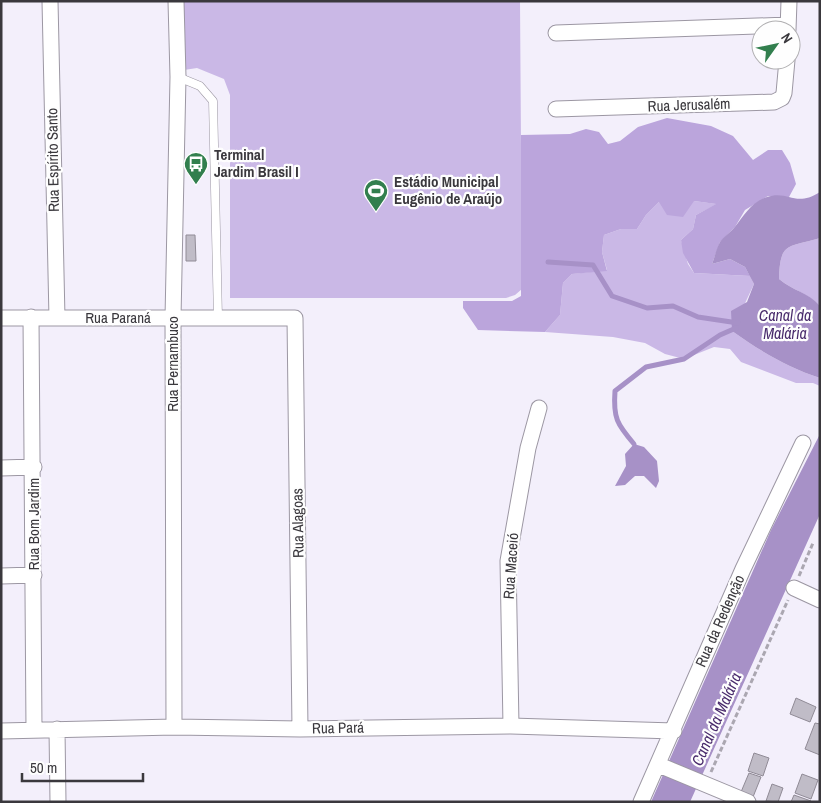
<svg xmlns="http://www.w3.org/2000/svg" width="821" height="803" font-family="'Archivo Narrow',sans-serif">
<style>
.green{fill:#cab8e6}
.forest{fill:#bba5dc}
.water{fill:#a791c7}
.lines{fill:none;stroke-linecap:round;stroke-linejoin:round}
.stream{stroke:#a791c7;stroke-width:5}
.building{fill:#c0bcc7;stroke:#908b96}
.lane-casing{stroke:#9c97a3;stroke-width:9}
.street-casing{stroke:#9c97a3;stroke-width:17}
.path{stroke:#aba7b1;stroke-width:3;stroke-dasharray:5 2.5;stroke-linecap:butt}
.lane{stroke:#fff;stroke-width:8}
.street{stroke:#fff;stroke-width:15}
.labels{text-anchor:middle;stroke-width:4.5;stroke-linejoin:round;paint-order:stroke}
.street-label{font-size:15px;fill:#3a383d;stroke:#fefefe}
.poi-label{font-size:15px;font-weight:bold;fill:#3a383d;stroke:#fefefe;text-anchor:start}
.water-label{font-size:16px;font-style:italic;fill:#492b6c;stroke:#fefefe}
</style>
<rect width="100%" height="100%" fill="#f3effb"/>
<path class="green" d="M184 1H520L522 289 515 295 506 298H230V95L224 79 197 68 184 70Z
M659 202 694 201 717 204 696 215 693 229 681 240 688 264 694 273 750 276 754 284 732 331C760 351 787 367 820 378V386L813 383H796L741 362 730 349 714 347 684 359 665 354 645 343 613 337 545 332 560 315 563 283 572 274 607 270 602 252 604 235 621 229H637L646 215Z
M820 238V306C808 293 792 290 779 279 780 241 788 248 820 238Z"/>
<path class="forest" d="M667 118 711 126 733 136 753 160 768 150H782L790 163 796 184 789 197 768 196 745 210 735 227 720 242 712 264 730 259 745 267 750 276 694 273 683 253 681 240 693 229 696 215 716 204 694 201 683 217 667 215 659 202 646 215 637 229H621L604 235 602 252 607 271 572 274 563 283 560 315 545 332 478 330 463 308V301H512L521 296V135L570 134 586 129 599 132 608 144 620 141 638 127Z"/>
<path class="water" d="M820 192V238C788 248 780 241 779 279 793 291 808 292 820 306V378C787 367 760 351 732 331L731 311 747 302 754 284 745 267 730 259 712 264C715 257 716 249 720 242 723 237 730 233 734 228 744 216 751 202 767 197 789 190 795 208 820 192Z
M820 434V514L690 802H651L771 530Z
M634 444 644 447 657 461 659 481 656 488 644 476H635L625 485 615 486 626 466 625 454Z"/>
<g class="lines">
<path class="stream" d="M548 262 593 265 612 296 647 308 673 306 698 317 738 323
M634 444C617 424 613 418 615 391L646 367 684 359 720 335 736 328"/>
</g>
<path class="building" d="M186 235H195L196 261H186Z
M796 698 816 707 810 722 790 714Z
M815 723 820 724V755L805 749Z
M754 753 769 758 763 776 748 771Z
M749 773 761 777 753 797 741 792Z
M802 774 818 780 811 799 795 793Z
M772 784 783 788 778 802 766 801Z
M794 795 811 801 791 802Z"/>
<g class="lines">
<g class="lane-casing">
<path id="lane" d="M178 77 200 86 213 101 218 318"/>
</g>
<g class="street-casing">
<path id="street" d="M50 1 57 318
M788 30 789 1
M556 33 788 25
M556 109 774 102 782 98 784 93 787 60
M31 317 34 730
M1 318H295L300 729
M1 468 34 467
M1 576 34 575
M794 588 820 600
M511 726 508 561 528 448 539 408
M174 727 173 318 178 77 176 1
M57 729 58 802
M1 731 174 727 300 729 511 726 674 731
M659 765 748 802
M641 802 743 569 803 443"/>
</g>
<path class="path" d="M799 576 813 543
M711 772 788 600"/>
<use href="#lane" class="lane"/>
<use href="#street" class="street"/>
</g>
<defs>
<g id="bus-pin" transform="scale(1.25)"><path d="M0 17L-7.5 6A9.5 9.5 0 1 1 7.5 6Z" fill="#327f4e" stroke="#fefefe"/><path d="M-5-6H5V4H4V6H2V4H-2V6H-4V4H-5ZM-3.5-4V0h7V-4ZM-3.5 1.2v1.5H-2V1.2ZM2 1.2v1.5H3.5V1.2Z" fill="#fff"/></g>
<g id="stadium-pin" transform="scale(1.25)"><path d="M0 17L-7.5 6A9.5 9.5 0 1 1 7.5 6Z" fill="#327f4e" stroke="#fefefe"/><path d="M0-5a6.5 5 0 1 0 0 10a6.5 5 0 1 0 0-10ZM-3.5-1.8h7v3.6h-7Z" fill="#fff"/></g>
</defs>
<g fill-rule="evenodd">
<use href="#bus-pin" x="196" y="164"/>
<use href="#stadium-pin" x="376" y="191"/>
</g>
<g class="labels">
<g class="street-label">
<text transform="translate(689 105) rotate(-2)" y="5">Rua Jerusalém</text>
<text transform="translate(53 160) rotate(-91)" y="5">Rua Espírito Santo</text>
<text x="118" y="323">Rua Paraná</text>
<text transform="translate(173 364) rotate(-90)" y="5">Rua Pernambuco</text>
<text transform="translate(298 523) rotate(-91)" y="5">Rua Alagoas</text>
<text transform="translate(34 524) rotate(-90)" y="5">Rua Bom Jardim</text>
<text transform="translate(511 566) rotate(-86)" y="5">Rua Maceió</text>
<text transform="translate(720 621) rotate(-66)" y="5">Rua da Redenção</text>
<text transform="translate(338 728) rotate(-1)" y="5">Rua Pará</text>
</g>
<g class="poi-label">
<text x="214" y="160">Terminal<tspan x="214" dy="17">Jardim Brasil I</tspan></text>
<text x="394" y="187">Estádio Municipal<tspan x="394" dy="17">Eugênio de Araújo</tspan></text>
</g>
<g class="water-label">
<text x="785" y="321">Canal da<tspan x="785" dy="18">Malária</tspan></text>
<text transform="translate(716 719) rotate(-66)" y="6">Canal da Malária</text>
</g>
</g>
<rect width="821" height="803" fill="none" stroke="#3a383d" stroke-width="5"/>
<g transform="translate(776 45) rotate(57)"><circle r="24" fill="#fefefe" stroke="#b0afb1"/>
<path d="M0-4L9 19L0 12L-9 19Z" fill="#327f4e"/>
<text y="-8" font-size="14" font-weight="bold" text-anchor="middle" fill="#3a383d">N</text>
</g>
<path d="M22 773v8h121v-8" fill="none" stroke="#3a383d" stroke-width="2.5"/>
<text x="30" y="773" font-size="15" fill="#3a383d" stroke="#fefefe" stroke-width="4" paint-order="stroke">50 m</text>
</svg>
